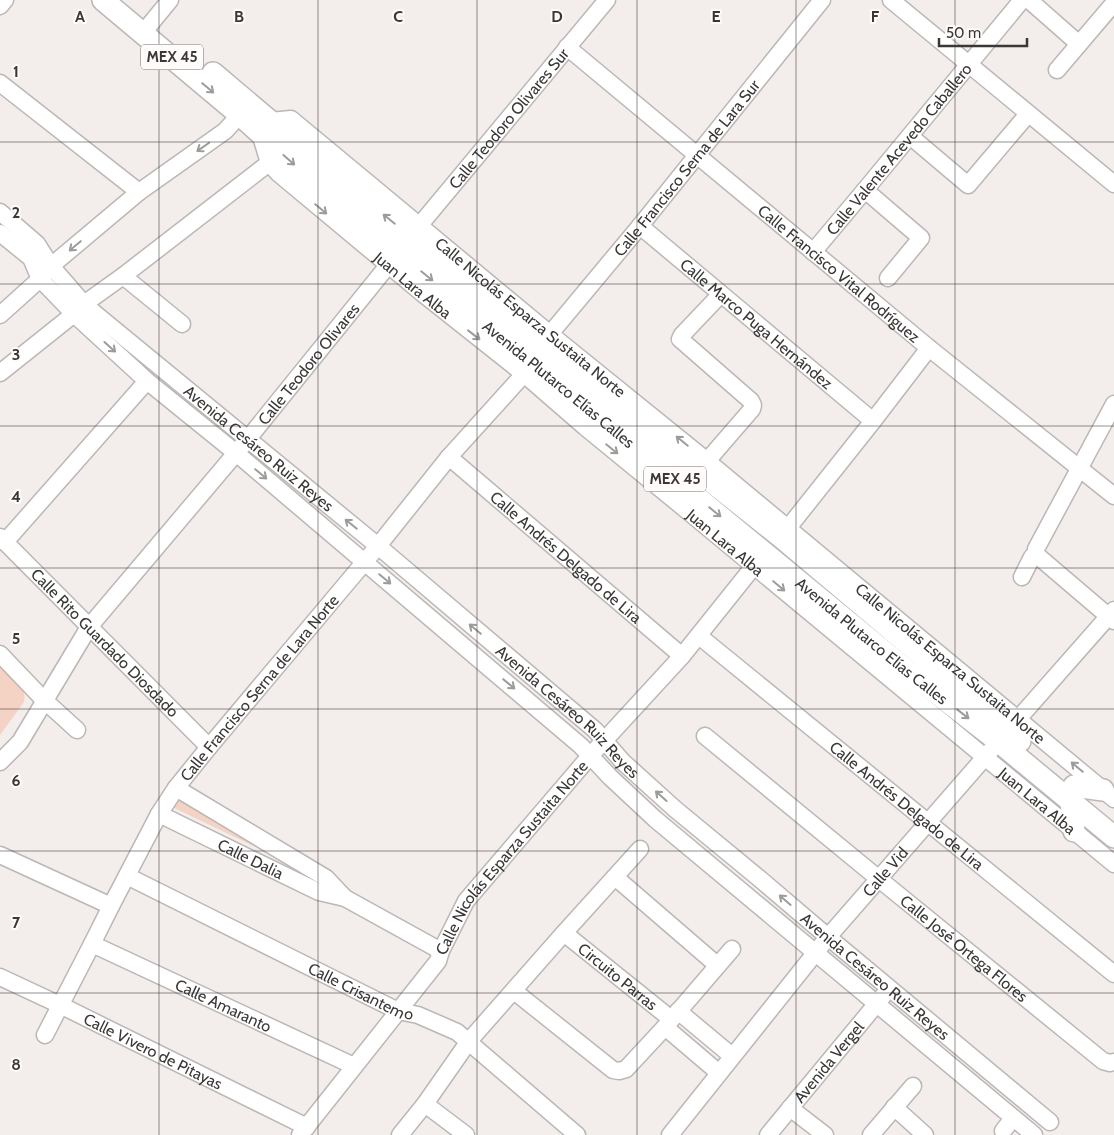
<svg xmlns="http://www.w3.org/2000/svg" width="1114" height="1135" font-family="Cabin,sans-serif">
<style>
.green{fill:#f4d3c5}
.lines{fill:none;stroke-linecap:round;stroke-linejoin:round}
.minor-casing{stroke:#bcb7b5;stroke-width:19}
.major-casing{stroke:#bcb7b5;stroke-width:24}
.minor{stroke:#fff;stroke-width:16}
.major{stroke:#fff;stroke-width:21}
.oneway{stroke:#9c9c9b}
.grid{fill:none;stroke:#3a3837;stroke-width:1;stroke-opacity:0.55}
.labels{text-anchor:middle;stroke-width:4;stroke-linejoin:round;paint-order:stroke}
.shield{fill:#fefbfa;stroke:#757272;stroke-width:1}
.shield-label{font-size:15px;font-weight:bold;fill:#3a3837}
.street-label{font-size:16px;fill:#3a3837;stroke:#fefbfa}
.grid-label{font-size:16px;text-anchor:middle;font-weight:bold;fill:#3a3837;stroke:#fefbfa;stroke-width:4;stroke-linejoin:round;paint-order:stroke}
</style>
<rect width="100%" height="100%" fill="#f3edeb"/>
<path class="green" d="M0 666 22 689C25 694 25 697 24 702L0 735Z
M172 795 316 876 168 805Z"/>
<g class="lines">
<g class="minor-casing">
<g id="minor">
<path d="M891 0 1114 184"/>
<path d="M1029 0 1079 44"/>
<path d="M0 6 5 0"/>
<path d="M143 33 170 0"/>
<path id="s1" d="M567 47 929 348 1114 496"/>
<path d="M1057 70 1114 3"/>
<path d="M0 83 139 192"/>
<path id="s2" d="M270 121 291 119 550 334 707 461 1114 799"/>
<path id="s3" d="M260 133 269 163 278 173 422 293 524 374 585 427 690 513 1114 864"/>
<path d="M910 136 968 185 1028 114"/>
<path d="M865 190 921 238 888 278"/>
<path id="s4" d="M0 212 37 244 51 266 84 304 98 316 378 546 595 730 623 762 675 809 760 879 828 937 1050 1122"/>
<path id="s5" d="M640 226 873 421"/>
<path d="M0 233 31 258 40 279 74 314 147 381 236 453 581 746 610 777 655 819 1034 1135"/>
<path id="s6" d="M415 234 419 226 607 0"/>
<path id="s7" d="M813 252 865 190 1022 0"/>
<path d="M123 276 182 324"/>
<path d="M0 315 40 279 51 266 139 192 225 131 248 106"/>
<path id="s8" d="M550 334 640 226 822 0"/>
<path d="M0 373 74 314 84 304 123 276 269 163"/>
<path id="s9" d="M449 457 682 656"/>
<path d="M707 461 752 409 753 405 751 401 680 339 682 335 721 294"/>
<path d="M788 528 873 421 929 348"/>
<path id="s10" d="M0 537 209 747"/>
<path d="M5 542 147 381"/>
<path d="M1036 554V549L1114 404"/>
<path d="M1036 554 1039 557 1114 621"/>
<path d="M1022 577 1032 557 1036 554"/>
<path id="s11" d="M699 636 1114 974"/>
<path d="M0 654 44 700 77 730"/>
<path d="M1011 727 1114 610"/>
<path id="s12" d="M705 736 879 879 1103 1061 1110 1063 1114 1062"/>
<path id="s13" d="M0 762 20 742 89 627 247 440 394 258"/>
<path d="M176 788 326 878 345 898"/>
<path id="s14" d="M159 814 319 892 345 898 441 951"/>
<path d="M0 855 111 906"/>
<path id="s15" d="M127 876 398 1011 418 1015 457 1032 577 1135"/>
<path d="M615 877 717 965"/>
<path id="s16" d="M564 933 671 1019"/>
<path id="s17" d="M92 944 354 1066"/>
<path id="s18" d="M0 977 60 1005 307 1127"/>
<path d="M514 991 613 1070 619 1071 626 1069 665 1027 732 949"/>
<path d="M678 1011 732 1056"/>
<path d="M665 1027 719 1073"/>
<path id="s19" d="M45 1035 92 944 111 906 159 814 176 788 209 747 378 546 449 457 524 374"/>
<path d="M425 1104 466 1135"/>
<path d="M894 1107 925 1135"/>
<path d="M790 1108 825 1135"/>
<path d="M1003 1131 1013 1118"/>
<path id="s20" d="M300 1135 438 961 441 951 466 901 590 756 682 656 754 566"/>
<path d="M400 1135 425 1104 469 1041 564 933 640 849"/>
<path id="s21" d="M670 1135 828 937 992 749"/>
<path id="s22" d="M768 1135 883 996"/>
<path d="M871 1135 913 1086"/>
</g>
</g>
<g class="major-casing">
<g id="major">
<path id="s23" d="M103 0 240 115 260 133 277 149 344 208 398 253 530 360 908 671 998 741 1114 837"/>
<path d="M213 73 284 133 541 346 781 537 927 660 1020 741"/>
<path d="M1074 786 1103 790"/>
<path d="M1071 802 1074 831"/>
</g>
</g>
<use href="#minor" class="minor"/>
<use href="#major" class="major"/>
</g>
<defs><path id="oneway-shaft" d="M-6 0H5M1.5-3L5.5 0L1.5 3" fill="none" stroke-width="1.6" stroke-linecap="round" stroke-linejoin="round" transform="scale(1.25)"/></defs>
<g class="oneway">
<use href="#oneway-shaft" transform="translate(208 88) rotate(40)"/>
<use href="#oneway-shaft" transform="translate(203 147) rotate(145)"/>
<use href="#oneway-shaft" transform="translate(289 160) rotate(41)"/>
<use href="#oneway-shaft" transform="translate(321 209) rotate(40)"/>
<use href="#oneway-shaft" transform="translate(389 219) rotate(-141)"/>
<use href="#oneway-shaft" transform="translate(75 246) rotate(140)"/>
<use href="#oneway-shaft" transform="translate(427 276) rotate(39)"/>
<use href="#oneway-shaft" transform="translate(474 335) rotate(38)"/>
<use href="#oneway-shaft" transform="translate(110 347) rotate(42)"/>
<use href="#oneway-shaft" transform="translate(682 441) rotate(-141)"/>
<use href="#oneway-shaft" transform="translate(612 449) rotate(39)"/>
<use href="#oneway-shaft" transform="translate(261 474) rotate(40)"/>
<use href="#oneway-shaft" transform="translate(715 512) rotate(39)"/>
<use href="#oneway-shaft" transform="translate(351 524) rotate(-141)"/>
<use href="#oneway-shaft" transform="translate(385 579) rotate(40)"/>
<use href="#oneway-shaft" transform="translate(779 586) rotate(40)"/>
<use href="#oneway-shaft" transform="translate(475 629) rotate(-140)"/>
<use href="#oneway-shaft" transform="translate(509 684) rotate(40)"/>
<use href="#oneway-shaft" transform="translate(963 714) rotate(38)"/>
<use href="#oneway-shaft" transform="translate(1077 767) rotate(-140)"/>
<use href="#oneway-shaft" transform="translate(661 796) rotate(-138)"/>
<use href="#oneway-shaft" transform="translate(785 900) rotate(-139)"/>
</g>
<path class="grid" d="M159 0V1135M318 0V1135M477 0V1135M637 0V1135M796 0V1135M955 0V1135M0 142H1114M0 284H1114M0 426H1114M0 568H1114M0 709H1114M0 851H1114M0 993H1114"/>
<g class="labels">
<g class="shield">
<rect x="141" y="44.5" width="62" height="25" rx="4"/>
<rect x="644" y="466.5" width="62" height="25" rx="4"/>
</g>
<g class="shield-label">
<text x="172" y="62">MEX 45</text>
<text x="675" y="484">MEX 45</text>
</g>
<g class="street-label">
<text dy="6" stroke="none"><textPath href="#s6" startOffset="149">Calle Teodoro Olivares Sur</textPath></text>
<text dy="6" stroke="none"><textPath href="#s7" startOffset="134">Calle Valente Acevedo Caballero</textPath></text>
<text dy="6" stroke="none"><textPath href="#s8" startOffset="215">Calle Francisco Serna de Lara Sur</textPath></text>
<text dy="6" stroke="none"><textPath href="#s1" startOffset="354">Calle Francisco Vital Rodríguez</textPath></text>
<text dy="6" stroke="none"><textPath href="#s3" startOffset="220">Juan Lara Alba</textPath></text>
<text dy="6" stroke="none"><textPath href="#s2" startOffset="332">Calle Nicolás Esparza Sustaita Norte</textPath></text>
<text dy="6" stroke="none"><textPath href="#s5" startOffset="152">Calle Marco Puga Hernández</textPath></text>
<text dy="6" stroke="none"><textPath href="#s13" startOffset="505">Calle Teodoro Olivares</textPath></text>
<text dy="6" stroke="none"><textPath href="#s23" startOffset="596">Avenida Plutarco Elías Calles</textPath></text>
<text dy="6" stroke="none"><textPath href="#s4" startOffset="352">Avenida Cesáreo Ruiz Reyes</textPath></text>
<text dy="6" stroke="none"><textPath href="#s3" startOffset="625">Juan Lara Alba</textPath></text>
<text dy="6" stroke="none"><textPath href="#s9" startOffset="154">Calle Andrés Delgado de Lira</textPath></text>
<text dy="6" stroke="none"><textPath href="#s23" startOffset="1001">Avenida Plutarco Elías Calles</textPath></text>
<text dy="6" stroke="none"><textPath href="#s10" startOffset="149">Calle Rito Guardado Diosdado</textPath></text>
<text dy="6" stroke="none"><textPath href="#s2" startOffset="876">Calle Nicolás Esparza Sustaita Norte</textPath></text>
<text dy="6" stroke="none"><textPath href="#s19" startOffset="410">Calle Francisco Serna de Lara Norte</textPath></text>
<text dy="6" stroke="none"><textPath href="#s4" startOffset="758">Avenida Cesáreo Ruiz Reyes</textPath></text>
<text dy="6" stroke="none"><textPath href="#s3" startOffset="1030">Juan Lara Alba</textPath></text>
<text dy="6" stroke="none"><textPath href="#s11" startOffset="268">Calle Andrés Delgado de Lira</textPath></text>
<text dy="6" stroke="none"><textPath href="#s20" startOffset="350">Calle Nicolás Esparza Sustaita Norte</textPath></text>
<text dy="6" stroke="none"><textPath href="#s14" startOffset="102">Calle Dalia</textPath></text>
<text dy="6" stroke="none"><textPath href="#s21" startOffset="340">Calle Vid</textPath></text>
<text dy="6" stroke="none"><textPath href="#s12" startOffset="335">Calle José Ortega Flores</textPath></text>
<text dy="6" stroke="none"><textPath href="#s16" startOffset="69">Circuito Parras</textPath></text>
<text dy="6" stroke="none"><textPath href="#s4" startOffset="1164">Avenida Cesáreo Ruiz Reyes</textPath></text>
<text dy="6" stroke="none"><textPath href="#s15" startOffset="261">Calle Crisantemo</textPath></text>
<text dy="6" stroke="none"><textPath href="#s17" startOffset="145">Calle Amaranto</textPath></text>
<text dy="6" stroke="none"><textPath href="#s18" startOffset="170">Calle Vivero de Pitayas</textPath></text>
<text dy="6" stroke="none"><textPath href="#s22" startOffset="95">Avenida Vergel</textPath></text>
</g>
</g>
<g class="grid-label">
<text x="80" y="22">A</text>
<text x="239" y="22">B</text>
<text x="398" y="22">C</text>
<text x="557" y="22">D</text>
<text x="716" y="22">E</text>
<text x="875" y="22">F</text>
<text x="16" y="77">1</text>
<text x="16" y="218">2</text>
<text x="16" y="360">3</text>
<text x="16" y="502">4</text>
<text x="16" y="644">5</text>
<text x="16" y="786">6</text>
<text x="16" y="928">7</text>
<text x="16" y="1070">8</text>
</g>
<path d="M939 38v8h88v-8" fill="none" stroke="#3a3837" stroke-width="2.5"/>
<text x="946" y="38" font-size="15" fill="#3a3837" stroke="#fefbfa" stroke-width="4" paint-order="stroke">50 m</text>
</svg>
